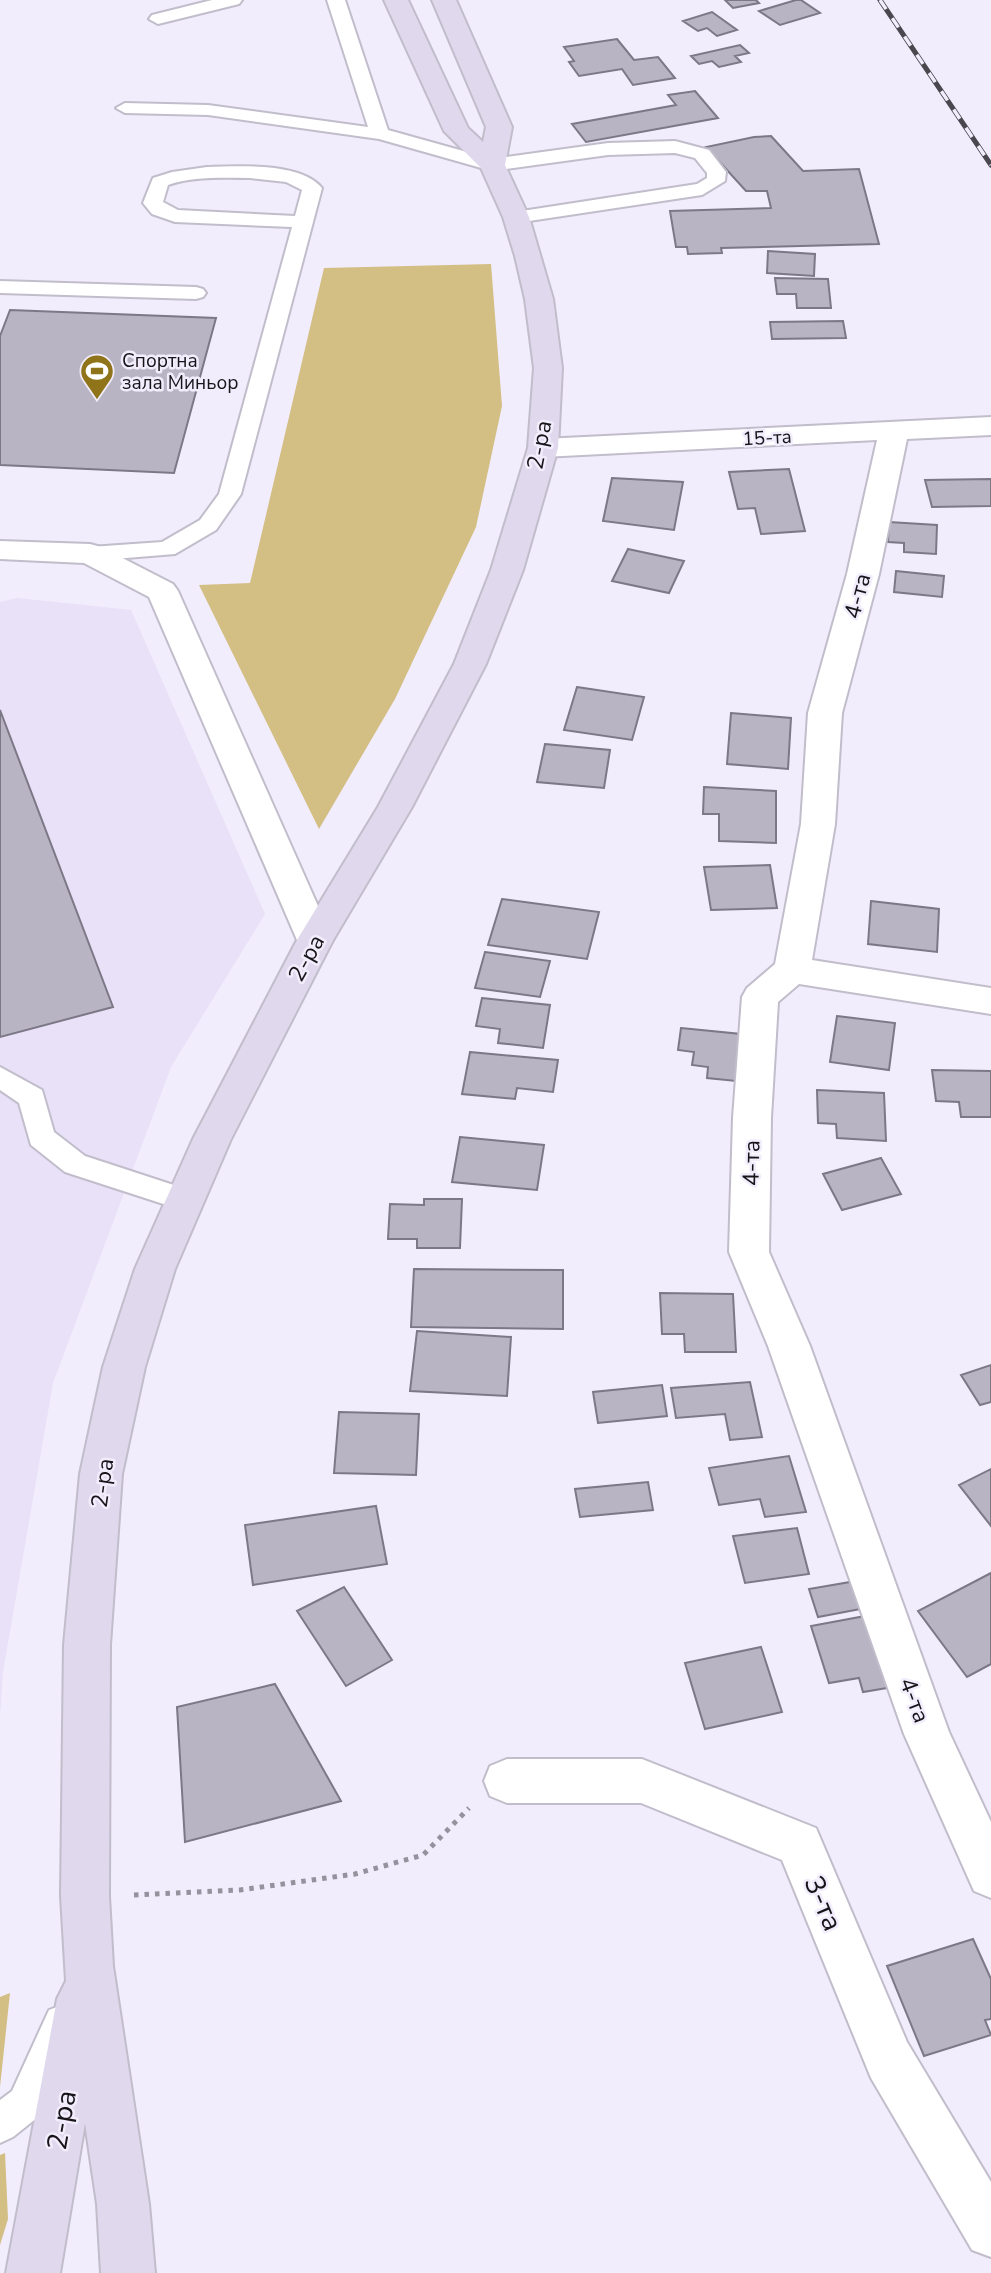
<svg xmlns="http://www.w3.org/2000/svg" width="991" height="2273" font-family="'Nunito Sans',sans-serif">
<style>
.built{fill:#e8e1f7}
.green{fill:#d3be83}
.building{fill:#b9b4c3;stroke:#7c7886;stroke-width:2}
.lines{fill:none;stroke-linecap:round;stroke-linejoin:round}
.lane-casing{stroke:#c1bdcb;stroke-width:4}
.street-casing{stroke:#c1bdcb;stroke-width:4}
.secondary-casing{stroke:#c1bdcb;stroke-width:4}
.path{stroke:#95929d;stroke-width:5;stroke-dasharray:4.5 6;stroke-linecap:butt}
.lane{fill:#fff;fill-rule:evenodd}
.street{fill:#fff;fill-rule:evenodd}
.secondary{fill:#e0d8ed;fill-rule:evenodd}
.rail-casing{stroke:#4a474f;stroke-width:5}
.rail{stroke:#f2edfc;stroke-width:3.5;stroke-dasharray:11;stroke-linecap:butt}
.labels{text-anchor:middle;stroke-width:5;stroke-linejoin:round;paint-order:stroke}
.far-poi-label{font-size:19px;fill:#17151a;stroke:#f2edfc;text-anchor:start}
.far-street-label{font-size:19px;fill:#17151a;stroke:#f2edfc}
.street-label{font-size:23px;fill:#17151a;stroke:#f2edfc}
.near-street-label{font-size:28px;fill:#17151a;stroke:#f2edfc}
</style>
<rect width="100%" height="100%" fill="#f2edfc"/>
<path class="built" d="M17 598 131 610 265 914 171 1067 53 1383 3 1672 0 1716V602Z"/>
<path class="green" d="M491 264 502 406 476 527 395 699 319 829 199 585 250 583 324 268Z
M10 1993 0 2087V1997Z
M5 2153 8 2219 0 2245V2155Z"/>
<path class="building" d="M725 0H756L759 3 733 8Z
M796 0H801L820 13 780 25 759 11Z
M712 12 737 30 717 36 707 28 698 31 683 21Z
M617 39 634 60 658 57 675 78 633 85 622 69 579 76 569 62 574 61 564 47Z
M740 45 749 53 735 56 741 62 719 67 712 61 699 64 691 56Z
M695 91 718 118 586 142 572 124 676 105 668 95Z
M771 136 803 171 859 169 879 244 721 248 722 253 688 254 687 247H676L670 211 771 208 767 191H746L706 147 754 137Z
M768 251 815 254 814 276 767 273Z
M775 278 828 279 831 308H797L796 294H777Z
M10 310 216 318 174 473 0 465V336Z
M843 321 846 338 772 339 770 322Z
M789 469 805 531 761 534 755 508 738 509 729 472Z
M612 478 683 482 674 530 603 521Z
M991 479V506L932 507 925 480Z
M889 522 937 525 936 554 904 552V543L888 542Z
M628 549 684 561 669 593 612 581Z
M896 571 944 576 942 597 894 592Z
M577 687 644 697 632 740 564 730Z
M0 710 113 1007 0 1037Z
M731 713 791 718 788 769 727 764Z
M545 744 610 750 604 788 537 782Z
M704 787 776 791V843L719 841V814H703Z
M770 865 777 908 711 910 704 867Z
M502 899 599 912 587 959 488 945Z
M871 901 939 909 937 952 868 944Z
M485 952 550 961 540 997 475 988Z
M482 998 550 1005 543 1048 498 1043 500 1029 476 1026Z
M837 1016 895 1023 889 1070 830 1062Z
M681 1028 741 1034 736 1081 707 1078 708 1067 692 1065 694 1052 678 1050Z
M470 1052 558 1060 553 1092 517 1088 515 1099 462 1094Z
M932 1070 991 1071V1117H961L959 1102 936 1101Z
M817 1090 884 1093 886 1141 837 1138 836 1124 818 1123Z
M460 1137 544 1145 537 1190 452 1182Z
M881 1158 901 1194 842 1210 823 1174Z
M424 1199H462L460 1248H417V1239H388L390 1204 424 1205Z
M414 1269 563 1270V1329L411 1327Z
M660 1293 733 1294 736 1352H685L684 1334H662Z
M417 1331 511 1337 507 1396 410 1391Z
M991 1365V1402L980 1405 961 1375Z
M750 1382 762 1437 730 1440 725 1414 676 1418 671 1388Z
M662 1385 667 1416 598 1423 593 1392Z
M339 1412 419 1414 416 1475 334 1473Z
M789 1456 806 1512 765 1517 760 1499 719 1505 709 1468Z
M991 1469V1526L959 1485Z
M648 1482 653 1510 580 1517 575 1489Z
M376 1506 387 1564 253 1585 245 1525Z
M797 1528 809 1574 745 1583 733 1536Z
M991 1573V1664L967 1677 918 1611Z
M862 1580 871 1607 818 1617 809 1589Z
M344 1587 392 1660 346 1686 297 1611Z
M876 1614 899 1686 863 1692 859 1678 829 1683 811 1626Z
M761 1647 782 1712 705 1729 685 1663Z
M275 1684 341 1801 185 1842 177 1707Z
M973 1939 991 1979V2019L985 2020 991 2035 924 2056 887 1966Z"/>
<g class="lines">
<g class="lane-casing">
<path id="lane" d="M212 0H242L239 4 158 24 149 19 152 15Z
M327 0H345L388 130 492 159 608 143 675 141 709 150 726 172 725 181 702 195 516 223 506 217 509 213 697 184 707 178V173L695 158 675 153 608 155 492 171 379 139 208 115 125 113 116 108 125 103 208 105 368 127Z
M207 167C238 166 301 162 322 188L241 494 216 530 175 554 90 561 82 559 79 554 82 549 90 547 162 542 200 520 219 494 292 227 175 222 152 214 143 203 153 178 172 172ZM250 178 286 182 302 190 295 216 178 210 163 202 168 185C194 176 223 178 250 178Z
M0 281 196 287 203 289 206 293 203 297 196 299 0 293Z
M0 1067 42 1090 54 1132 85 1156 195 1192 199 1200 195 1208 185 1211 65 1172 31 1145 19 1103 0 1090Z
M62 2005 75 2010 80 2023 75 2036 38 2117 13 2137 0 2143V2100L12 2091 49 2010Z"/>
</g>
<g class="street-casing">
<path id="street" d="M991 417V435L907 439 879 574 842 713 835 824 812 960 991 988V1014L799 984 778 1002 771 1118 769 1252 810 1346 949 1732 991 1822V1898L974 1891 904 1734 768 1346 729 1252 733 1118 742 997 747 988 775 964 801 824 808 713 847 574 877 440 543 457 533 454 528 448 533 442 543 439Z
M0 541 90 544 101 547 173 584 178 591 333 940 328 949 315 953 302 949 297 940 149 597 84 563 0 559Z
M507 1759H642L816 1828 907 2042 991 2182V2257L972 2250 871 2078 782 1860 641 1803H507L490 1796 484 1781 490 1766Z"/>
</g>
<g class="secondary-casing">
<path id="secondary" d="M384 0H408L468 128 483 142 486 127 432 0H456L512 127 505 165 529 217 553 299 562 368 558 448 523 570 486 664 412 807 332 942 231 1139 175 1269 145 1367 122 1474 110 1645 109 1896 113 1966 149 2204 155 2273H101L97 2204 85 2123 60 2273H6L57 1999 66 1981 61 1896 64 1645 80 1474 103 1367 135 1269 193 1139 297 940 378 807 454 664 491 570 528 448 534 368 525 299 515 256 503 217 481 168 444 131Z"/>
</g>
<path class="path" d="M134 1895 240 1890 355 1874 423 1855 469 1808"/>
<use href="#lane" class="lane"/>
<use href="#street" class="street"/>
<use href="#secondary" class="secondary"/>
<g class="rail-casing">
<path id="rail" d="M880 0 991 165"/>
</g>
<use href="#rail" class="rail"/>
</g>
<defs>
<g id="stadium-pin" transform="scale(1.75)"><path d="M0 17L-7.5 6A9.5 9.5 0 1 1 7.5 6Z" fill="#8f7419" stroke="#f2edfc"/><path d="M0-5a6.5 5 0 1 0 0 10a6.5 5 0 1 0 0-10ZM-3.5-1.8h7v3.6h-7Z" fill="#fff"/></g>
</defs>
<g fill-rule="evenodd">
<use href="#stadium-pin" x="97" y="371"/>
</g>
<g class="labels">
<g class="far-poi-label">
<text x="122" y="367">Спортна<tspan x="122" dy="22">зала Миньор</tspan></text>
</g>
<g class="far-street-label">
<text transform="translate(767 437) rotate(-3)" y="7">15-та</text>
</g>
<g class="street-label">
<text transform="translate(539 445) rotate(-79)" y="8">2-ра</text>
<text transform="translate(857 596) rotate(-75)" y="8">4-та</text>
<text transform="translate(306 958) rotate(-61)" y="8">2-ра</text>
<text transform="translate(751 1163) rotate(-89)" y="8">4-та</text>
<text transform="translate(102 1483) rotate(-82)" y="8">2-ра</text>
<text transform="translate(915 1700) rotate(70)" y="8">4-та</text>
</g>
<g class="near-street-label">
<text transform="translate(824 1903) rotate(67)" y="10">3-та</text>
<text transform="translate(61 2120) rotate(-80)" y="10">2-ра</text>
</g>
</g>
</svg>
